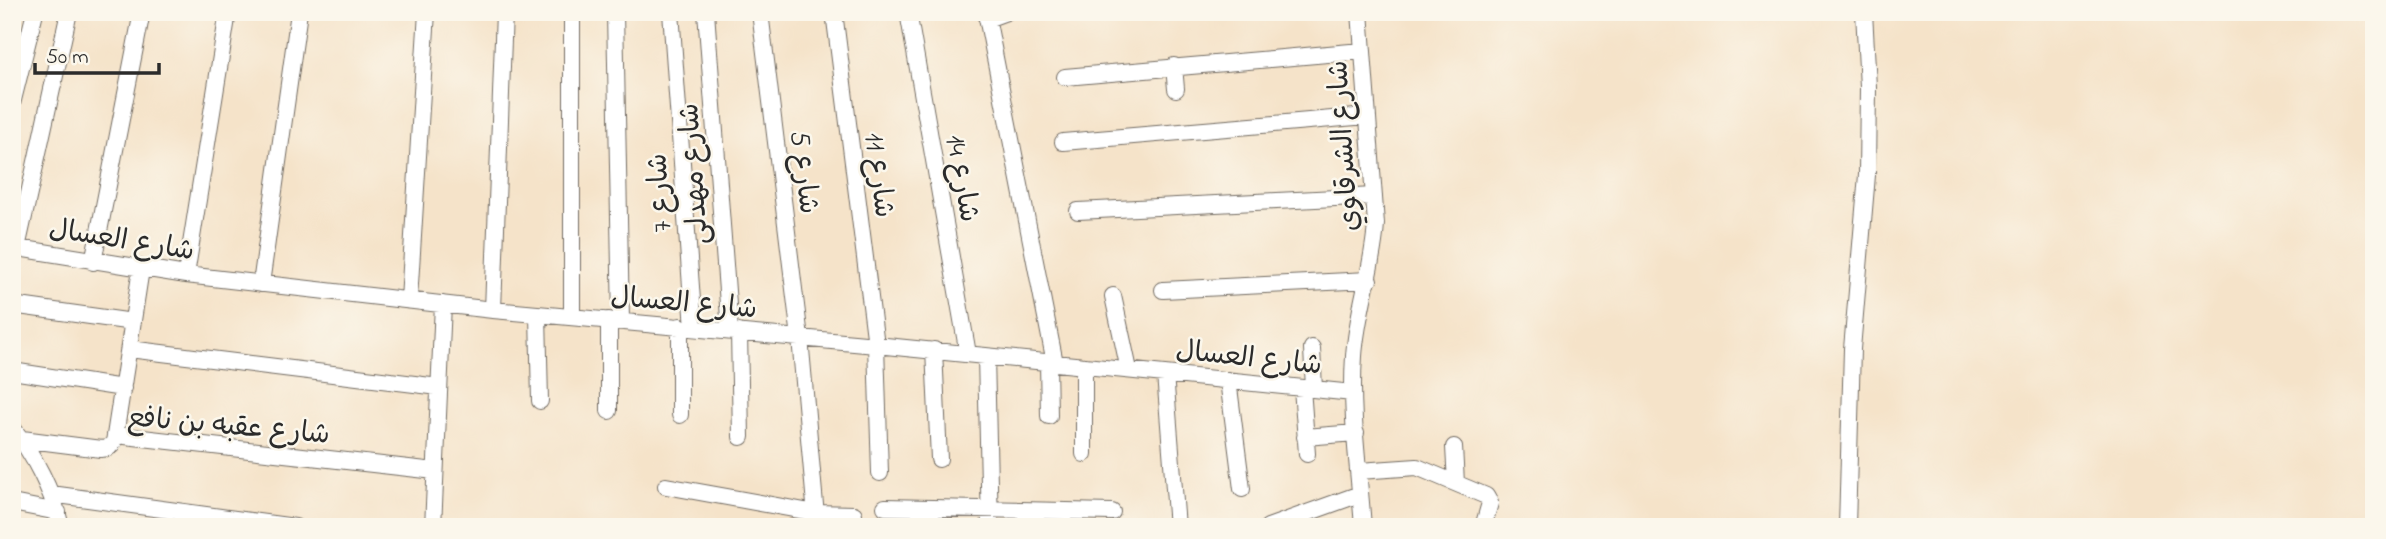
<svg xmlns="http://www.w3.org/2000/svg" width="2386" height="539" font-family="'Indie Flower','Playpen Sans Arabic',sans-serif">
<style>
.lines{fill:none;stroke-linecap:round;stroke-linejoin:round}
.minor-casing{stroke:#726b62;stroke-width:18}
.minor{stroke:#fff;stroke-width:16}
.labels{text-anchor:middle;stroke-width:5;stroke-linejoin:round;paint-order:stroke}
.street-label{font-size:28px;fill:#2b2b2b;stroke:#fbf7ec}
</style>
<rect width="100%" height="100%" fill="#fbf7ec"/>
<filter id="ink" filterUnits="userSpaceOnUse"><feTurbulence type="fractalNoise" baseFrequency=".0143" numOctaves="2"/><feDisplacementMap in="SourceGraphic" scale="14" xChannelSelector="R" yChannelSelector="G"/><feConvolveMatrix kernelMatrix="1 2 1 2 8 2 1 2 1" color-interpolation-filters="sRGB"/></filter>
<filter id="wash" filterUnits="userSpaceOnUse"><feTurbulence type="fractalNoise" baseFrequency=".00686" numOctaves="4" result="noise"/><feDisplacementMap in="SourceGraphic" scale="28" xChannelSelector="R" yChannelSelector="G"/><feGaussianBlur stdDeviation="1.57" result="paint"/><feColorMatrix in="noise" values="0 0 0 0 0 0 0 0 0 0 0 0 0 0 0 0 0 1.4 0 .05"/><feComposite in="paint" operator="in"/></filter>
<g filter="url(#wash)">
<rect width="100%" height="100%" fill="#f5e3c9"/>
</g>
<g filter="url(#ink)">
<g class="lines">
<g class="minor-casing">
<path id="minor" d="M572 12V317
M615 12 621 321
M671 12 694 328
M706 12 730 331
M760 12 800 338 817 527
M834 12 876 345 880 473
M908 12 968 354
M986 12 1055 363
M1360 12 1376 224C1373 269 1357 311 1354 356 1350 412 1359 471 1363 527
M987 19 1006 12
M1174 66 1176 89
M1065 77 1362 51
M12 104 35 12
M1063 142 1367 116
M1078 211 1374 196
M12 247 186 275 493 310 876 345 1353 393
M17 248 69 12
M93 262 142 12
M186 275 228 12
M261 284 299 12
M1163 290 1369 280
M1113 296 1129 370
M409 300 427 12
M12 305 133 322
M493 310 504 12
M538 314 540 401
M609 320V411
M680 326V415
M739 332 741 437
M1312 348 1314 389
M129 349 439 387
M934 350 939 459
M986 356 990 527
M1048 362 1049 416
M12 371 123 388
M1165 374 1177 527
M1228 380 1242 489
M1302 388 1307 454
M12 427C34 455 53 492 61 527
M116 435 435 471
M1305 437 1356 433
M22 439 101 449 108 448 114 442 141 269
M1454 447 1456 483
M1084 454V366
M1359 471 1417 467 1486 496 1490 503 1483 527
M666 486 816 513 854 514
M51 494 295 527
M12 503 58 512
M885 507 1112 512
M923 508 924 527
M433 527 443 304
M1268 527 1360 494
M1847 527 1852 349 1867 175 1868 87 1864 12"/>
</g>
<use href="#minor" class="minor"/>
</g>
</g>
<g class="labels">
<g class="street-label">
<text transform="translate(1342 146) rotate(-94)" y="10">شارع الشرقاوي</text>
<text transform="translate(806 172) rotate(83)" y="10">شارع 5</text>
<text transform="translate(692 174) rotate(-94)" y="10">شارع مهدلى</text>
<text transform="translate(881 175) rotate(83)" y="10">شارع 11</text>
<text transform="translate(964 178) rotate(80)" y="10">شارع 14</text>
<text transform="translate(658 193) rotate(-94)" y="10">شارع 7</text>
<text transform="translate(122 238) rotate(9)" y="10">شارع العسال</text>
<text transform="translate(684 301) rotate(5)" y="10">شارع العسال</text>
<text transform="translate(1249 356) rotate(6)" y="10">شارع العسال</text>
<text transform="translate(229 424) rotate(5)" y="10">شارع عقبه بن نافع</text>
</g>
</g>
<rect width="2386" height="539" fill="none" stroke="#fbf7ec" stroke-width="42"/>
<path d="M35 63v10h124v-10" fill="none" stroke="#2b2b2b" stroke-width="3.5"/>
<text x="46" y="63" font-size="21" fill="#2b2b2b" stroke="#fbf7ec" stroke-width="5" paint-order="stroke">50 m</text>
</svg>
